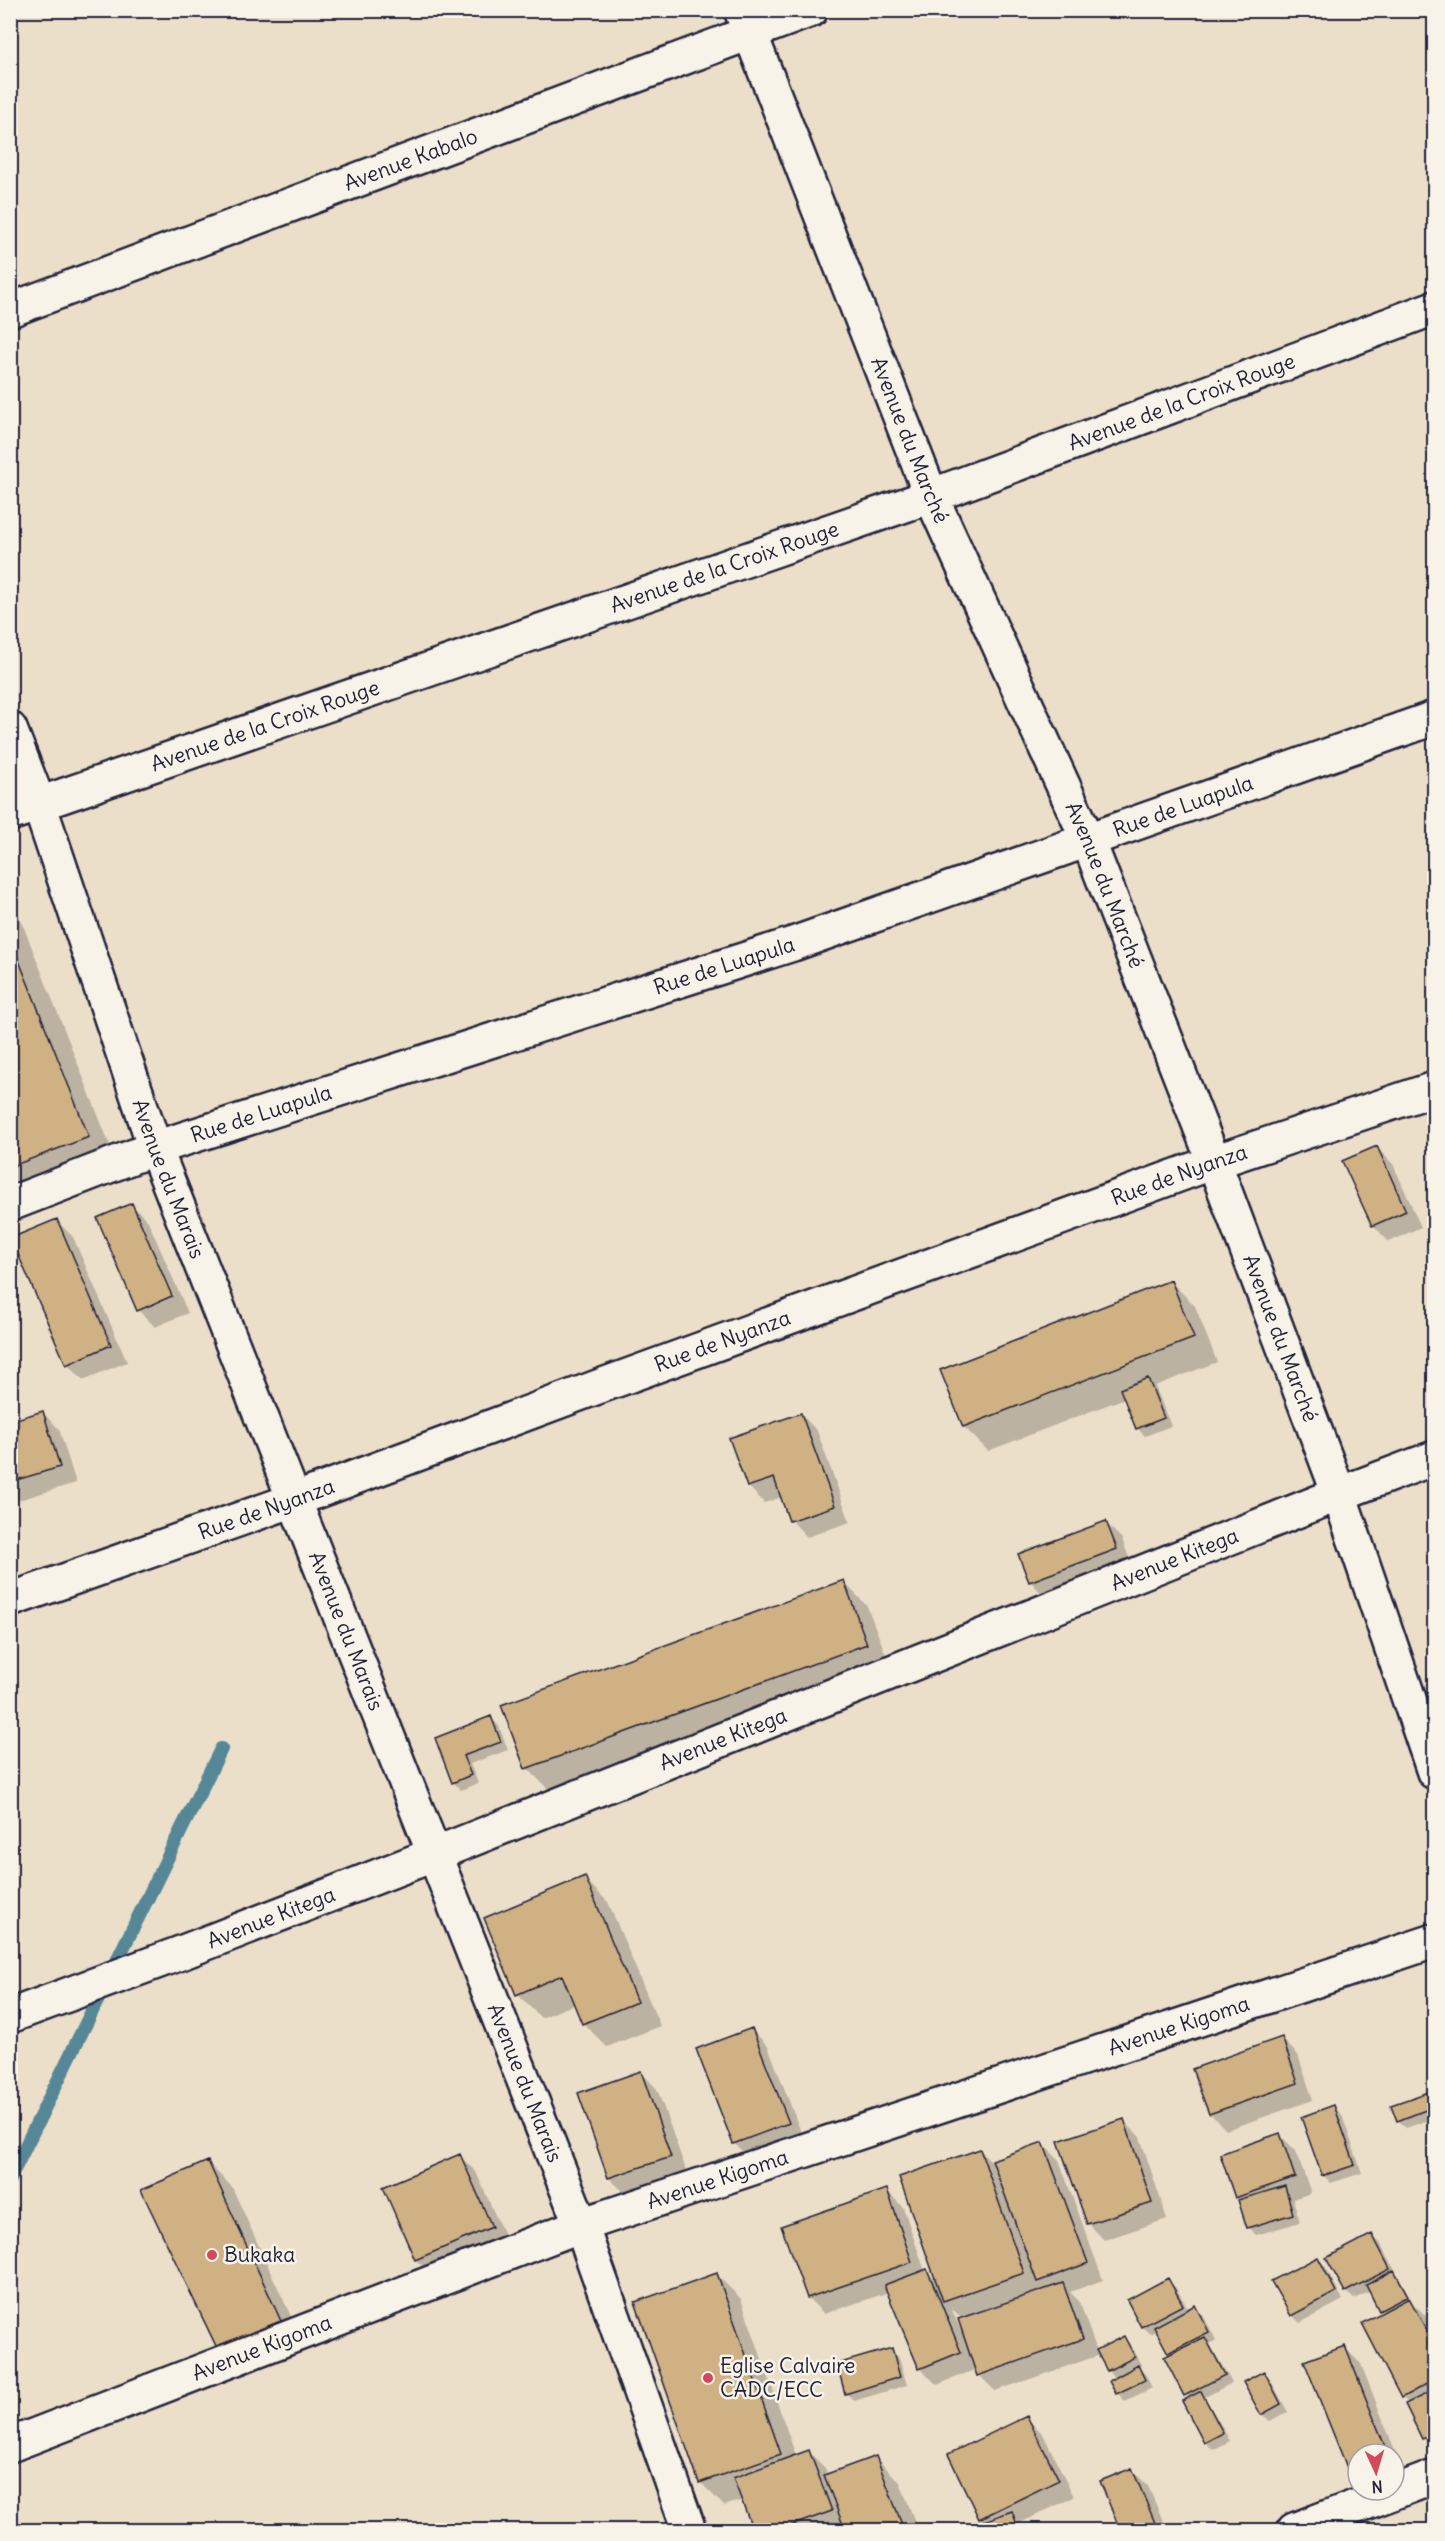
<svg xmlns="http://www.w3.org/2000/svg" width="1445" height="2541" font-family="Delius,sans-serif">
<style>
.shadow{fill:#0003;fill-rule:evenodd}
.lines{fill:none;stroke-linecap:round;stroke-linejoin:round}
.stream{stroke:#578797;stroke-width:14}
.building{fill:#cfb183;stroke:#22223b;stroke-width:1.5}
.minor-casing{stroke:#22223b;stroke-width:38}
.minor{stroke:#f7f3e8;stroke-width:33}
.poi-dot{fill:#d1495b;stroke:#f7f3e8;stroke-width:2}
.labels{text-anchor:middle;stroke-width:5;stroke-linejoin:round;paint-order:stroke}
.street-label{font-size:21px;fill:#22223b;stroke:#f7f3e8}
.poi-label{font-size:21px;fill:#22223b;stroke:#f7f3e8;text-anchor:start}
</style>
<rect width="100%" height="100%" fill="#ebdfca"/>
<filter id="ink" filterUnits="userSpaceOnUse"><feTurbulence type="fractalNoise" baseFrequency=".0167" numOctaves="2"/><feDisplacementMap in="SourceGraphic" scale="12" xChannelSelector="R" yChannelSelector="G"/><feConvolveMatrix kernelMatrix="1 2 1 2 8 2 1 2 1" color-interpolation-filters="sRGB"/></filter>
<g filter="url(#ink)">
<path class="shadow" d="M10 907 19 915 119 1168 10 1209Z
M1377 1148 1393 1164 1421 1227 1389 1242 1373 1225Z
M132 1205 148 1221 188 1313 155 1327 138 1310Z
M57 1221 73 1237 127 1362 83 1380 67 1364Z
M1171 1282 1195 1306 1217 1362 1155 1386 1171 1426 1145 1436 1137 1428 1125 1398 988 1451 964 1427Z
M43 1413 59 1429 76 1483 12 1502 10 1422Z
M801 1414 817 1431 850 1522 807 1537 791 1520 782 1497 764 1503 748 1486Z
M1106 1523 1122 1539 1132 1566 1046 1598 1030 1581Z
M10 1549 18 1572 10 1574Z
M843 1581 867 1606 891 1668 551 1792 527 1768Z
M491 1718 499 1726 508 1750 470 1764 478 1783 461 1790 453 1782 437 1739Z
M584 1878 608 1902 660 2026 607 2047 583 2023 575 2004 541 2018 517 1994Z
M752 2030 768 2046 804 2140 751 2160 734 2143Z
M1282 2039 1298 2055 1313 2100 1226 2130 1210 2113Z
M641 2072 657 2089 687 2173 626 2194 609 2178Z
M1434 2091V2118L1406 2128 1398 2120 1393 2106Z
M1334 2107 1342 2115 1362 2173 1331 2183 1323 2175Z
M1124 2121 1140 2137 1167 2219 1104 2240 1088 2223Z
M1280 2135 1296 2151 1311 2193 1293 2199 1300 2222 1256 2235 1248 2227 1237 2197Z
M1043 2144 1059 2160 1103 2280 1070 2292 1079 2301 1097 2351 1123 2337 1131 2345 1142 2365 1138 2367 1146 2375 1152 2388 1125 2401 1117 2393 1116 2379 1108 2371 1100 2355 995 2391 979 2375 977 2369 937 2385 920 2368 889 2292 824 2314 808 2298 887 2191 903 2207 925 2271 937 2281 980 2150 997 2167ZM951 2308 963 2319V2330L961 2331Z
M460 2156 476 2172 508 2244 433 2276 416 2260 385 2188Z
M208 2163 232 2187 304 2345 218 2347Z
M1372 2235 1380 2243 1414 2304 1426 2316 1434 2333V2445L1432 2447 1424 2439 1407 2404H1409L1402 2397 1384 2313 1371 2291 1354 2299 1346 2292 1328 2258Z
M1317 2258 1325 2266 1343 2300 1300 2323 1292 2315Z
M717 2275 741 2299 796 2456 809 2452 825 2468 828 2475 876 2458 900 2482 918 2530H846L845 2528 839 2530H754L743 2500 724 2506 700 2482Z
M1168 2280 1176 2288 1189 2310 1195 2307 1203 2315 1216 2340 1210 2344 1232 2383 1205 2397 1230 2441 1213 2450 1205 2442 1172 2355 1158 2330 1150 2334 1142 2327 1129 2301Z
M1344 2347 1361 2364 1403 2471 1394 2475V2454H1358V2478L1349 2469Z
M892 2350 899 2358 907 2385 854 2401 846 2393Z
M1264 2373 1271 2381 1288 2412 1270 2422 1262 2414Z
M1027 2418 1043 2434 1074 2497 1020 2523 1023 2530H977L975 2526 984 2522 980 2518Z
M1132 2470 1148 2486 1167 2530H1122L1102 2482Z"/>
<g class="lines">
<path class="stream" d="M10 2178 221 1749"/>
</g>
<path class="building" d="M10 938 89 1137 10 1167Z
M1377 1146 1406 1211 1372 1226 1342 1161Z
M132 1203 172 1296 137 1311 97 1218Z
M57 1219 111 1345 66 1365 11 1238Z
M1171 1280 1194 1338 963 1427 940 1370Z
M1148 1378 1164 1418 1136 1429 1120 1389Z
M43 1411 60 1467 10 1482V1421Z
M801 1413 835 1506 789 1521 774 1478 747 1487 729 1438Z
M1106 1521 1117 1549 1029 1582 1018 1554Z
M844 1580 867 1644 525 1769 501 1705Z
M491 1716 501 1742 463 1756 471 1775 452 1783 435 1738Z
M585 1876 637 2002 582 2024 562 1975 516 1995 484 1918Z
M752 2028 789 2123 733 2144 696 2049Z
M1282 2037 1298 2083 1209 2114 1192 2069Z
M641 2071 671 2157 608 2178 578 2093Z
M1434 2090V2107L1397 2121 1391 2105Z
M1334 2105 1355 2165 1322 2176 1301 2117Z
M1124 2119 1152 2203 1087 2224 1058 2141Z
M1280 2133 1295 2177 1235 2198 1220 2154Z
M1043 2142 1088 2263 1037 2282 992 2160Z
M980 2149 1024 2273 943 2301 899 2177Z
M460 2154 492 2227 415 2260 383 2187Z
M208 2161 281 2321 217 2348 141 2190Z
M1285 2186 1293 2214 1247 2228 1238 2200Z
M887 2189 912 2262 807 2298 781 2226Z
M1372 2234 1390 2269 1345 2292 1326 2258Z
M1318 2257 1336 2292 1291 2316 1271 2281Z
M927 2269 961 2352 919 2369 884 2285Z
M1394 2270 1408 2296 1379 2311 1366 2285Z
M717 2273 781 2454 699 2483 635 2302Z
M1168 2278 1183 2305 1141 2327 1127 2300Z
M1063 2283 1083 2339 977 2376 958 2319Z
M1409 2298 1434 2344V2380L1401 2398 1362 2323Z
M1195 2305 1209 2332 1168 2353 1154 2327Z
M1124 2336 1135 2357 1107 2371 1096 2350Z
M1205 2337 1225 2375 1184 2396 1164 2357Z
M1345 2346 1388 2454H1358V2466L1348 2470 1304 2361Z
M892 2348 900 2377 845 2394 837 2364Z
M1138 2365 1145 2380 1116 2394 1109 2381Z
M1264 2371 1281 2404 1261 2415 1243 2382Z
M1434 2390V2434L1422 2439 1405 2404Z
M1201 2391 1223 2433 1204 2443 1182 2401Z
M1027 2416 1059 2480 979 2519 948 2454Z
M809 2450 832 2511 779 2530H753L733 2478Z
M876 2456 904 2530H845L824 2475Z
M1132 2468 1158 2530H1120L1100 2481Z
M1012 2511 1019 2530H975L973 2525Z"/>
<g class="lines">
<g class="minor-casing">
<g id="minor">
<path id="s1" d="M741 10 931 496 1088 840 1214 1162 1339 1494 1434 1772"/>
<path id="s2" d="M10 310 811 10"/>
<path id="s3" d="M10 729 39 804 155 1148 581 2225 689 2530"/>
<path id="s4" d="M10 814 931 496 1434 308"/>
<path id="s5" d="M10 1204 155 1148 793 944 1434 718"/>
<path id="s6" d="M10 1600 294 1500 603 1385 1214 1162 1434 1089"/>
<path id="s7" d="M10 2016 178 1954 435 1854 1339 1494 1434 1458"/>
<path id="s8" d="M10 2445 581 2225 1434 1941"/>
<path d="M1294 2530 1434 2477"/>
</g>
</g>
<use href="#minor" class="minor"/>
</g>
</g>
<g class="poi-dot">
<circle cx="212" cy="2255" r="6"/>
<circle cx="708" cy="2378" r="6"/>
</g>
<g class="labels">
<g class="street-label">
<text dy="7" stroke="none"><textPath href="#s2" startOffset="428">Avenue Kabalo</textPath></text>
<text dy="7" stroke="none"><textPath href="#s4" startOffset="1242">Avenue de la Croix Rouge</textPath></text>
<text dy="7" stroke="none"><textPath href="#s1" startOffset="462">Avenue du Marché</textPath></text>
<text dy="7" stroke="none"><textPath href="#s4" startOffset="756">Avenue de la Croix Rouge</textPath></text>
<text dy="7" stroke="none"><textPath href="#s4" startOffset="270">Avenue de la Croix Rouge</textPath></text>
<text dy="7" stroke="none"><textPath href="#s5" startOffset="1239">Rue de Luapula</textPath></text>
<text dy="7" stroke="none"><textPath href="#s1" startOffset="948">Avenue du Marché</textPath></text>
<text dy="7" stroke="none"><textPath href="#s5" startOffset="753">Rue de Luapula</textPath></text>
<text dy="7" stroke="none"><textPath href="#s5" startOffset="267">Rue de Luapula</textPath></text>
<text dy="7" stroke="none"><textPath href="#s6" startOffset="1244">Rue de Nyanza</textPath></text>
<text dy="7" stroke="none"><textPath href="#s3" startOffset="477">Avenue du Marais</textPath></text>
<text dy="7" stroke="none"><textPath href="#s1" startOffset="1434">Avenue du Marché</textPath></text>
<text dy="7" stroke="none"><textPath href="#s6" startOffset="758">Rue de Nyanza</textPath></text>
<text dy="7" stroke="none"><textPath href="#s6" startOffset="272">Rue de Nyanza</textPath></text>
<text dy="7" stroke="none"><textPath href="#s7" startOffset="1251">Avenue Kitega</textPath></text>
<text dy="7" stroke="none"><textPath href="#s3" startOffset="963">Avenue du Marais</textPath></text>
<text dy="7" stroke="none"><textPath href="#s7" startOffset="765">Avenue Kitega</textPath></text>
<text dy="7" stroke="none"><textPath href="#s7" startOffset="279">Avenue Kitega</textPath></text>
<text dy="7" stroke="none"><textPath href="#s8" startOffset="1242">Avenue Kigoma</textPath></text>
<text dy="7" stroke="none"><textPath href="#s3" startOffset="1449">Avenue du Marais</textPath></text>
<text dy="7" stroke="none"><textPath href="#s8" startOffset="756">Avenue Kigoma</textPath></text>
<text dy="7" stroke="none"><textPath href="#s8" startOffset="270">Avenue Kigoma</textPath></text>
</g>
<g class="poi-label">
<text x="224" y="2262">Bukaka</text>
<text x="720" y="2373">Eglise Calvaire<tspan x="720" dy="24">CADC/ECC</tspan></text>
</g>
</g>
<rect width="1445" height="2541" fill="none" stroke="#f7f3e8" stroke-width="36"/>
<rect x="18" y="18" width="1409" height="2505" fill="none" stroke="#22223b" stroke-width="2" filter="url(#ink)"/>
<g transform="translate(1376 2472) rotate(176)"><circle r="28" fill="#f7f3e8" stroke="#a29fa3" stroke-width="1.5"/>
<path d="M0-4.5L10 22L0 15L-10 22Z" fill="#d1495b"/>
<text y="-9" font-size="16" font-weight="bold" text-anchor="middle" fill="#22223b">N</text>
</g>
</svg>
